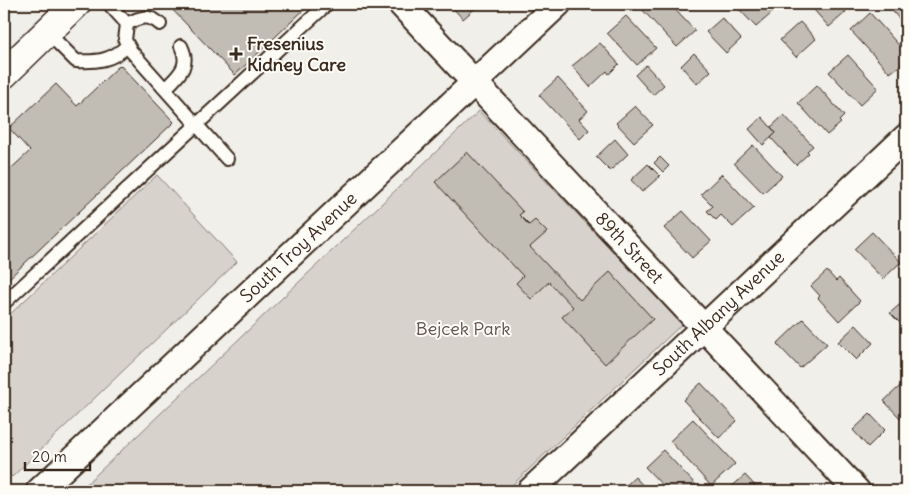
<svg xmlns="http://www.w3.org/2000/svg" width="910" height="495" font-family="Delius,sans-serif">
<style>
.green{fill:#d7d2cc;stroke:#897e75}
.building{fill:#c1bcb4;stroke:#3b2a1e}
.lines{fill:none;stroke-linecap:round;stroke-linejoin:round}
.service-casing{stroke:#3b2a1e;stroke-width:16}
.minor-casing{stroke:#3b2a1e;stroke-width:29}
.secondary-casing{stroke:#3b2a1e;stroke-width:31}
.service{stroke:#fdfcf7;stroke-width:12}
.minor{stroke:#fdfcf7;stroke-width:25}
.secondary{stroke:#fdfcf7;stroke-width:28}
.poi-dot{fill:#3b2a1e;stroke:#fdfcf7;stroke-width:2}
.labels{text-anchor:middle;stroke-width:4;stroke-linejoin:round;paint-order:stroke}
.poi-label{font-size:18px;font-weight:bold;fill:#3b2a1e;stroke:#fdfcf7;text-anchor:start}
.street-label{font-size:18px;fill:#3b2a1e;stroke:#fdfcf7}
.park-label{font-size:18px;fill:#62544a;stroke:#fdfcf7}
</style>
<rect width="100%" height="100%" fill="#f1efea"/>
<filter id="ink" filterUnits="userSpaceOnUse"><feTurbulence type="fractalNoise" baseFrequency=".02" numOctaves="2"/><feDisplacementMap in="SourceGraphic" scale="10" xChannelSelector="R" yChannelSelector="G"/><feConvolveMatrix kernelMatrix="1 2 1 2 8 2 1 2 1" color-interpolation-filters="sRGB"/></filter>
<g filter="url(#ink)">
<path class="green" d="M479 111 682 324 506 491H79Z
M157 175 237 262 12 477 4 468V320Z"/>
<path class="building" d="M167 4H310L235 75Z
M449 4H480L463 19Z
M641 4H670L695 31 677 47 639 6Z
M745 4H765L773 12 756 27 739 9Z
M820 4H838L846 12 829 27 814 10Z
M903 4H906V26L893 12Z
M870 13 906 53V61L890 73 851 31Z
M626 16 656 48 637 65 607 33Z
M722 18 741 39 726 53 706 32Z
M800 22 816 39 796 57 780 40Z
M600 43 619 64 609 74 607 71 590 87 572 66Z
M694 53 711 71 697 84 681 66Z
M848 55 878 88 860 105 829 72Z
M120 65 174 122 5 282 4 280V175L30 151 9 128 56 84 77 106Z
M646 65 664 85 653 95 635 75Z
M558 78 588 111 579 119 589 130 580 139 539 95Z
M817 85 844 116 839 121 841 123 827 135 798 103Z
M635 106 653 125 634 142 616 123Z
M784 115 813 146 807 151 809 153 796 165 771 138 776 133 771 127Z
M762 117 776 133 763 145 749 129Z
M615 139 628 154 610 171 596 157Z
M753 145 782 176 763 193 734 163Z
M467 152 523 212 519 215 529 225 535 220 547 232 530 247 580 300 610 272 653 319 605 364 562 317 573 307 549 282 531 299 516 283 523 276 435 182Z
M660 157 669 166 663 172 654 163Z
M648 164 660 176 642 192 631 180Z
M722 174 754 208 733 227 721 215 716 220 707 211 713 206 701 194Z
M683 211 711 241 692 258 664 228Z
M872 232 901 262 883 279 854 249Z
M827 271 836 281 839 278 860 301 839 321 818 298 820 296 811 286Z
M905 300 906 301 905 328 890 313Z
M803 319 827 344 800 368 777 344Z
M856 325 873 343 856 360 838 342Z
M701 383 737 421 719 438 683 400Z
M900 386 906 392V413L901 419 884 401Z
M870 414 885 430 868 447 853 430Z
M693 419 735 464 711 486 670 441Z
M663 450 696 485 689 491H668L645 467Z
M745 475 760 491H731L729 489Z
M635 477 648 491H620Z"/>
<g class="lines">
<g class="service-casing">
<path id="service" d="M109 4 127 24
M127 24 125 40 131 51 227 159
M127 24C140 17 148 14 160 24
M47 32 76 61C97 62 111 61 127 46
M165 89C179 75 191 66 181 46
M4 303 327 4"/>
</g>
<g class="minor-casing">
<g id="minor">
<path id="s1" d="M401 4 857 491"/>
<path id="s2" d="M39 491 558 4"/>
<path id="s3" d="M530 491 906 137"/>
</g>
</g>
<g class="secondary-casing">
<path id="secondary" d="M4 74 76 4"/>
</g>
<use href="#service" class="service"/>
<use href="#minor" class="minor"/>
<use href="#secondary" class="secondary"/>
</g>
</g>
<path class="poi-dot" d="M233.5 46.5h5v5h5v5h-5v5h-5v-5h-5v-5h5z"/>
<g class="labels">
<g class="poi-label">
<text x="247" y="50">Fresenius<tspan x="247" dy="21">Kidney Care</tspan></text>
</g>
<g class="street-label">
<text dy="6" stroke="none"><textPath href="#s1" startOffset="334">89th Street</textPath></text>
<text dy="6" stroke="none"><textPath href="#s2" startOffset="356">South Troy Avenue</textPath></text>
<text dy="6" stroke="none"><textPath href="#s3" startOffset="259">South Albany Avenue</textPath></text>
</g>
<g class="park-label">
<text x="463" y="335">Bejcek Park</text>
</g>
</g>
<rect width="910" height="495" fill="none" stroke="#fdfcf7" stroke-width="20"/>
<rect x="10" y="10" width="890" height="475" fill="none" stroke="#3b2a1e" stroke-width="2" filter="url(#ink)"/>
<path d="M25 462v8h65v-8" fill="none" stroke="#3b2a1e" stroke-width="2.5"/>
<text x="32" y="462" font-size="15" fill="#3b2a1e" stroke="#fdfcf7" stroke-width="4" paint-order="stroke">20 m</text>
</svg>
